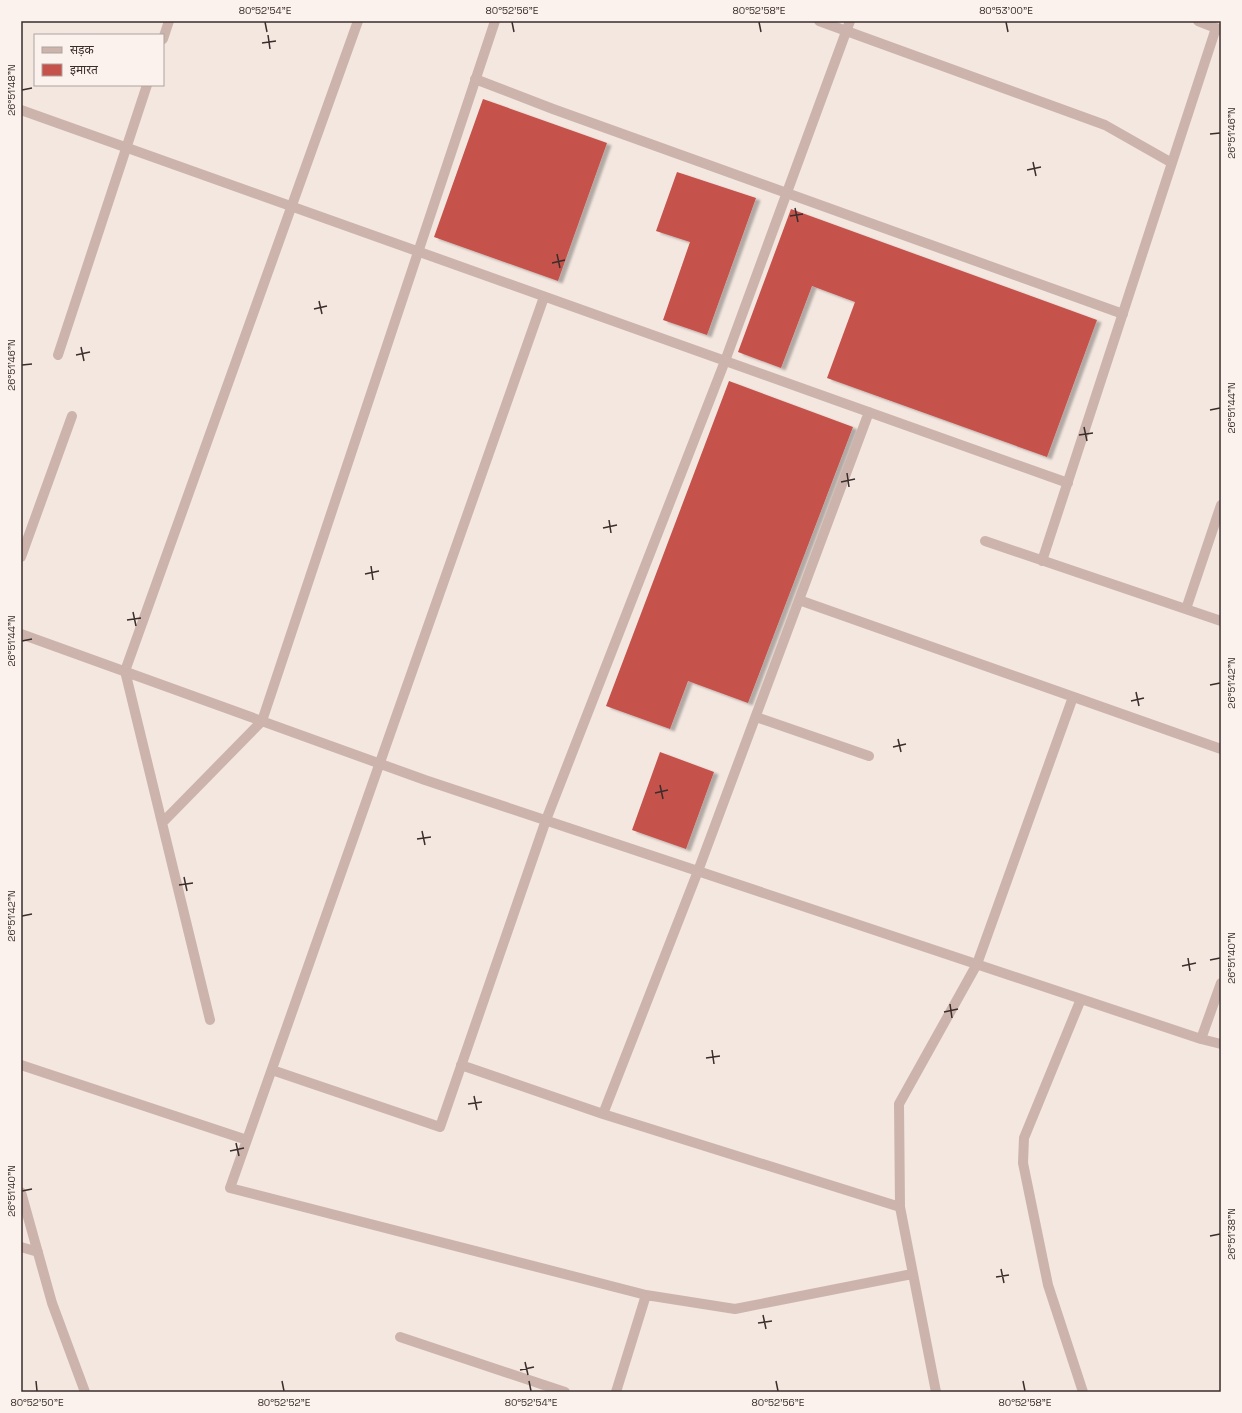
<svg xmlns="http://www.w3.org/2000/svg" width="1242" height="1413" font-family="'Space Grotesk','Noto Sans Devanagari',sans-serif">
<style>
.building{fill:#c6524c;filter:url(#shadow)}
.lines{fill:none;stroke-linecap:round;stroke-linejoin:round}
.minor{stroke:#ccb4ac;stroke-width:10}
.ticks{fill:none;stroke:#3a2d2b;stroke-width:1.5}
.neatline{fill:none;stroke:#3a2d2b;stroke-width:1.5}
.ticks-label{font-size:10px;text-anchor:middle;fill:#3a2d2b}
</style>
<defs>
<filter id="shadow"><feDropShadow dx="4.5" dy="2.5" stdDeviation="1" flood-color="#0004"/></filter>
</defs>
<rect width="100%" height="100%" fill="#f3e7e0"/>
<path class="building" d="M483 99 607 143 558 281 434 237Z
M677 172 756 198 707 335 663 320 690 242 656 231Z
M791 209 1097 320 1047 457 827 378 855 302 812 286 781 368 738 352Z
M729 381 853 427 748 703 688 681 670 729 606 706Z
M660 752 714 772 686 849 632 830Z"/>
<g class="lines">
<path class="minor" d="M819 21 1105 125 1172 163
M1198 21 1221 30
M163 39 169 21
M475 79 553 109 1123 314
M21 110 1068 483
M544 297 230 1188 646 1295 735 1309 912 1274
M58 355 147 85
M985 541 1221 621
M21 557 72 416
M1042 561 1216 28
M799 600 1221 749
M1186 609 1221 505
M21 634 425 780 1201 1039 1221 1044
M756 717 869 756
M162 823 262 721 495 21
M1081 999 1024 1138 1023 1163 1048 1285 1083 1392
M210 1020 125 671 358 21
M1201 1039 1221 983
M21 1065 247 1140
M461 1065 603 1114 900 1207
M272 1070 440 1127 546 820 725 361 850 21
M603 1114 698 871 869 412
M21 1192 52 1303 85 1392
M21 1247 38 1252
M400 1337 565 1392
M616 1392 646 1295
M936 1392 900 1207 899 1104 977 964 1073 697"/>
</g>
<path class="ticks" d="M265 22 267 32M512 22 514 32M759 22 761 32M1006 22 1008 32M268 35 270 49M262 43 276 41M22 90 32 88M1210 134 1220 133M1033 162 1036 176M1027 170 1041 167M795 208 798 222M790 216 803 214M557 254 560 268M552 263 565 260M319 301 322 314M314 309 327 306M81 347 84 361M76 355 90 352M22 365 32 364M1210 410 1220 408M1084 427 1087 441M1079 435 1093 433M847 473 849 487M841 482 855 479M609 520 611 533M603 528 617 525M371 566 373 580M365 574 379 571M133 612 136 626M127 620 141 618M22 641 32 639M1210 685 1220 683M1136 692 1139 706M1131 701 1144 698M898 739 901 752M893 747 906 744M660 785 663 799M655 793 668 790M422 831 425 845M417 839 431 837M184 877 187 891M179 885 193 883M22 916 32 914M1188 958 1190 971M1210 960 1220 958M1182 966 1196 963M950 1004 952 1018M944 1012 958 1009M712 1050 714 1064M706 1058 720 1056M474 1096 477 1110M468 1104 482 1102M236 1143 239 1156M230 1151 244 1148M22 1191 32 1189M1210 1236 1220 1234M1001 1269 1004 1283M996 1277 1009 1275M763 1315 766 1329M758 1323 772 1321M525 1362 528 1375M520 1370 534 1367M36 1381 37 1391M282 1381 284 1391M529 1381 531 1391M776 1381 778 1391M1023 1381 1025 1391"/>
<rect width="1242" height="1413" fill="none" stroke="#fbf2ed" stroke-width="44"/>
<rect x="34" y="34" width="130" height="52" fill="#fbf2ed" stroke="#aea39f"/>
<rect x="42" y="47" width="20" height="6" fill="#ccb4ac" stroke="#aea39f"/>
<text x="70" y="54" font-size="12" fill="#3a2d2b">सड़क</text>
<rect x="42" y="64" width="20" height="12" fill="#c6524c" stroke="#aea39f"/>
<text x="70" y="74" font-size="12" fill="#3a2d2b">इमारत</text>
<rect x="22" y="22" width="1198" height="1369" class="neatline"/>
<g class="ticks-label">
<text x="265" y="14">80°52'54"E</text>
<text x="512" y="14">80°52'56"E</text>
<text x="759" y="14">80°52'58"E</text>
<text x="1006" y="14">80°53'00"E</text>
<text transform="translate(11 90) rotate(-90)" y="4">26°51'48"N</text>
<text transform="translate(1231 133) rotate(-90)" y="4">26°51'46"N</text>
<text transform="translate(11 365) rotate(-90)" y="4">26°51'46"N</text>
<text transform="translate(1231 408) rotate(-90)" y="4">26°51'44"N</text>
<text transform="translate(11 641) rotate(-90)" y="4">26°51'44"N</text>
<text transform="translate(1231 683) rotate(-90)" y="4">26°51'42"N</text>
<text transform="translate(11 916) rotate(-90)" y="4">26°51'42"N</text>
<text transform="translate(1231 958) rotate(-90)" y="4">26°51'40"N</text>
<text transform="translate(11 1191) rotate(-90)" y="4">26°51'40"N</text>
<text transform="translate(1231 1234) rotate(-90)" y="4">26°51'38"N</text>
<text x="37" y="1406">80°52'50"E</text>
<text x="284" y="1406">80°52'52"E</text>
<text x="531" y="1406">80°52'54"E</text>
<text x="778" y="1406">80°52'56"E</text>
<text x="1025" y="1406">80°52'58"E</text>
</g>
</svg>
